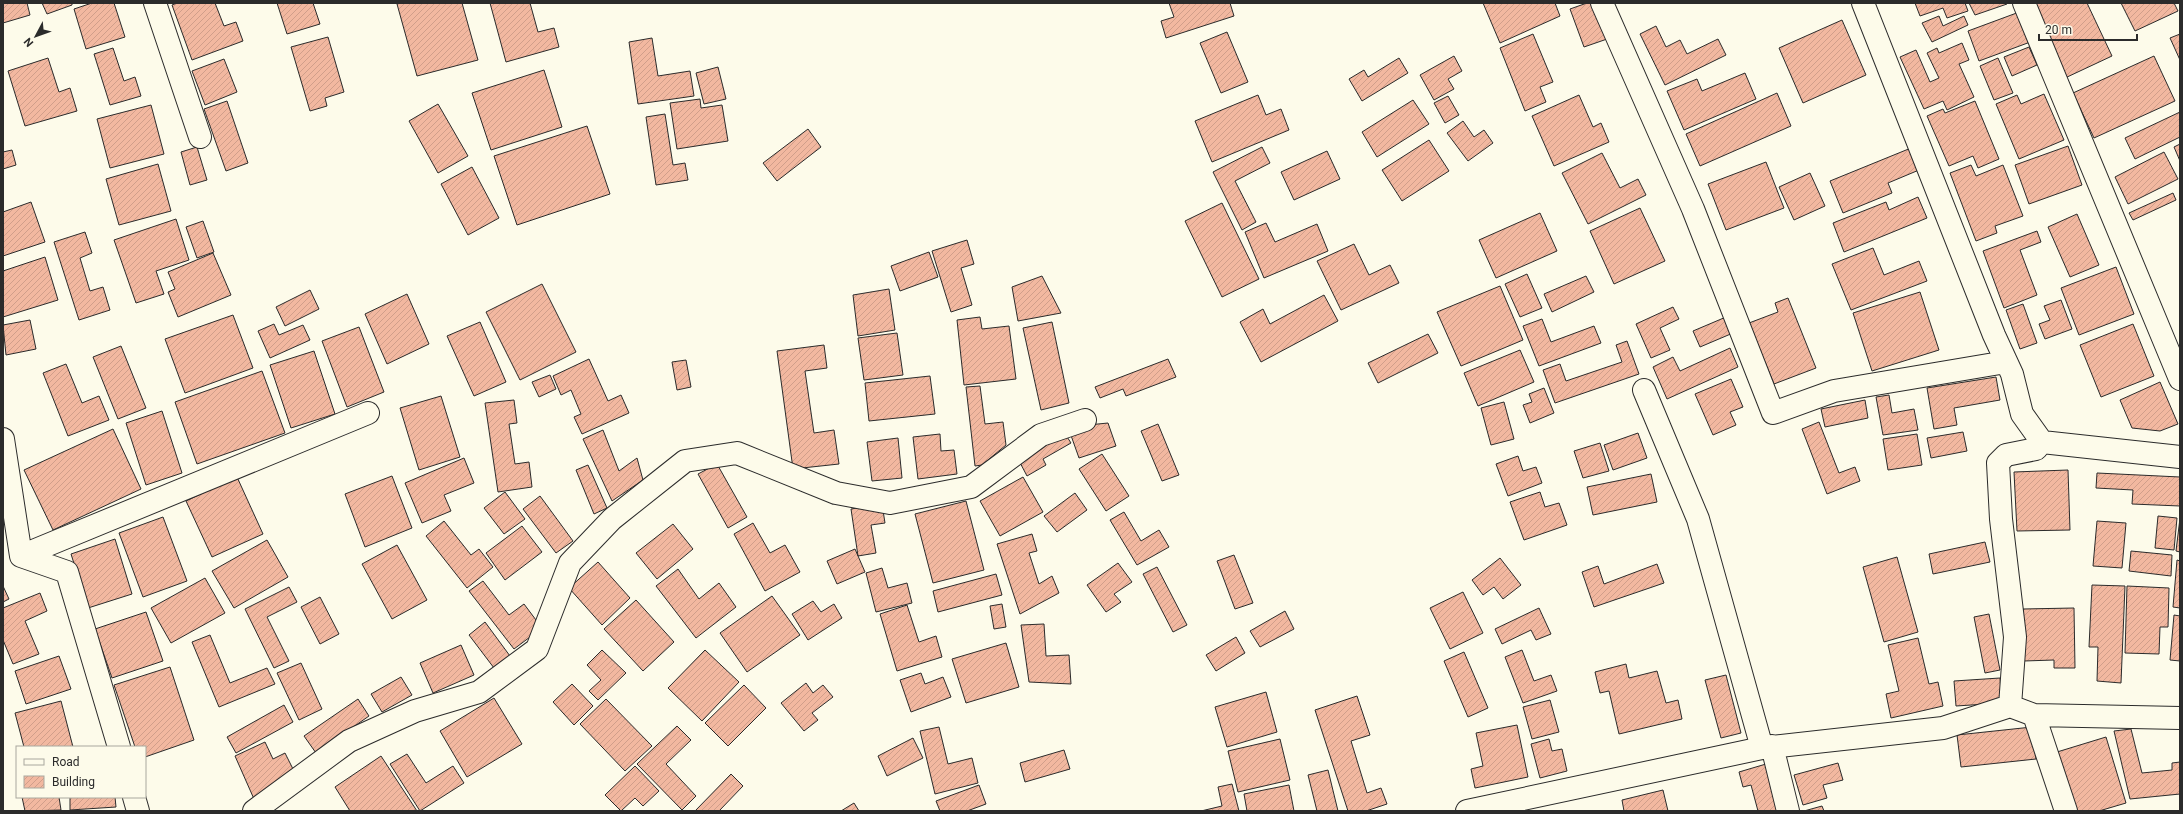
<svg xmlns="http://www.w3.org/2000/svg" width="2183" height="814" font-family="Roboto,sans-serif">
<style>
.building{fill:url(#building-hatch);stroke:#2b2b2b}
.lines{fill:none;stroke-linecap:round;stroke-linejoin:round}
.street-casing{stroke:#2b2b2b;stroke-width:24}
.street{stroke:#fdfbea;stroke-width:22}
</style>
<defs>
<pattern id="building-hatch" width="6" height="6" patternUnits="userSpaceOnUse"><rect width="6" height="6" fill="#f2b8a0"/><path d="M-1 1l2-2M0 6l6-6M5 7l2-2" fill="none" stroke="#d09e8a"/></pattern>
</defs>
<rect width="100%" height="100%" fill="#fdfbea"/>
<path class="building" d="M3 3H27L30 15 3 23Z
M42 3H72V5L47 14Z
M92 3H114L125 37 86 49 74 9Z
M177 3H215L224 26 236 22 243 41 192 60 172 5Z
M277 3H313L320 24 287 34Z
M401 3H462L478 60 417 76 397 4Z
M490 3H530L538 32 554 28 559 47 506 62Z
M1169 3H1230L1234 16 1166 38 1161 21 1174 17Z
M1483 3H1555L1560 16 1500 43Z
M1587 3H1597L1610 38 1584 47 1570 9Z
M1915 3H1965L1968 11 1947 18 1943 8 1920 16Z
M1969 3H2007V4L1975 15Z
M2030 3H2087L2112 56 2065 78Z
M2121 3H2174L2178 11 2135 31Z
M2022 11 2033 41 1979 61 1968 31Z
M1939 16 1943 26 1964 16 1968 25 1932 42 1922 23Z
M1842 20 1866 75 1803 103 1779 48Z
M1656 26 1666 47 1680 40 1687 54 1718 39 1726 55 1665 85 1640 34Z
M1227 32 1248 82 1221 93 1200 43Z
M1533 34 1553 82 1540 87 1546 102 1525 111 1500 48Z
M2180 34V60L2170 38Z
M328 37 344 92 325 98 327 106 310 111 291 47Z
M652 38 658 76 690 71 694 96 638 104 629 42Z
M1962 43 1969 60 1959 64 1974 97 1947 110 1943 101 1924 109 1900 57 1916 50 1930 82 1939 78 1927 53 1937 48 1939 53Z
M2029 47 2037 65 2012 76 2004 57Z
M113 48 124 81 135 77 141 96 110 105 94 54Z
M1454 56 1462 71 1448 79 1454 89 1434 100 1420 75Z
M2154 56 2175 101 2094 138 2073 93Z
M48 58 59 92 70 88 77 111 25 126 8 71Z
M1399 58 1408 73 1362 101 1349 79 1364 70 1368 77Z
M1998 58 2013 93 1994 100 1980 66Z
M224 59 237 92 205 105 192 71Z
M718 67 726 99 704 104 696 73Z
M544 70 562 127 491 150 472 93Z
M1745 73 1756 99 1684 130 1667 91 1697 79 1702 91Z
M1777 93 1791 126 1700 166 1686 134Z
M2044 94 2064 140 2019 159 1996 104 2017 95 2021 104Z
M1258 95 1266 115 1281 109 1289 130 1212 162 1195 121Z
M1579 95 1593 127 1601 123 1609 142 1554 166 1532 116Z
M1448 96 1459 115 1445 123 1434 103Z
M700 99 701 108 722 105 728 141 677 149 670 103Z
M1413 100 1429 124 1377 157 1362 132Z
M227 101 248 163 226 171 204 109Z
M1975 101 1999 159 1978 168 1973 156 1949 166 1927 116 1943 109 1945 113Z
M438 104 468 156 438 173 409 121Z
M151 105 164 154 110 168 97 119Z
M2180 112V137L2135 159 2125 138Z
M665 114 673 165 685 163 688 180 656 185 646 117Z
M1463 121 1474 137 1484 130 1493 143 1468 161 1447 133Z
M587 126 610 194 517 225 494 156Z
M808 129 821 147 777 181 763 163Z
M1429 140 1449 171 1402 201 1382 170Z
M2180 144V161L2174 147Z
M2068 146 2082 185 2029 204 2015 165Z
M197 147 207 180 190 185 181 152Z
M1262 147 1270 163 1235 181 1256 222 1242 230 1213 172Z
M1911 148 1919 170 1888 183 1892 193 1843 213 1830 181Z
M12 150 16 165 3 169V152Z
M1327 151 1340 179 1294 200 1281 172Z
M2164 152 2178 179 2128 204 2115 177Z
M1602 153 1620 188 1638 179 1646 195 1588 224 1562 173Z
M1766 162 1784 208 1726 230 1708 184Z
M158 164 171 211 119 225 106 179Z
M1971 165 1976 176 2003 165 2023 216 1995 226 1997 233 1976 241 1950 173Z
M472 167 499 218 468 235 441 184Z
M1810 173 1825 206 1794 220 1779 187Z
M2173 193 2176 200 2133 220 2129 213Z
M1918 197 1927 218 1844 252 1833 223 1886 202 1889 210Z
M31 202 45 242 3 256V212Z
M1222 203 1259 279 1222 297 1185 221Z
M1640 208 1665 261 1614 284 1590 231Z
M1540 213 1557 251 1496 278 1479 240Z
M2077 214 2099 265 2070 277 2048 227Z
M176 219 189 260 156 271 164 294 136 303 114 240Z
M203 221 214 252 197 258 186 227Z
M1266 223 1275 242 1317 224 1328 251 1264 278 1245 232Z
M2037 231 2041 242 2020 250 2037 295 2004 308 1983 251Z
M85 232 92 253 80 258 90 291 103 287 110 310 79 320 54 242Z
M967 240 974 264 961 268 972 305 951 312 932 251Z
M1354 244 1369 275 1390 265 1399 283 1341 310 1317 261Z
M1873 248 1884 275 1919 261 1927 281 1851 310 1832 264Z
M929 252 938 277 900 291 891 266Z
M213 253 231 295 178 317 168 292 175 289 168 272Z
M45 257 58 300 3 317V271Z
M2116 267 2134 314 2079 335 2061 288Z
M1527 274 1542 308 1520 317 1505 284Z
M1042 276 1061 313 1018 321 1012 287Z
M1586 276 1594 292 1552 312 1544 294Z
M542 284 576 352 520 380 486 312Z
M1500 286 1523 340 1461 366 1437 312Z
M889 289 895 330 858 336 853 295Z
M310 290 319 309 285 326 276 307Z
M1920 292 1939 350 1872 371 1853 313Z
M407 294 429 344 387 364 365 314Z
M1324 295 1338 321 1261 362 1240 322 1263 309 1270 324Z
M1788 298 1816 368 1774 384 1749 323 1778 312 1775 303Z
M2061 300 2072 329 2045 339 2039 324 2050 320 2044 306Z
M2023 304 2037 343 2020 349 2006 310Z
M1673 307 1679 319 1660 328 1670 350 1651 358 1636 324Z
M233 315 253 368 185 393 165 339Z
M980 317 982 329 1009 326 1016 379 964 385 957 320Z
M1726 317 1733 333 1700 347 1693 331Z
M1542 319 1551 342 1594 326 1601 343 1539 366 1523 326Z
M30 320 36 349 6 355 3 325Z
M480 322 506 382 474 396 447 336Z
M1052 322 1069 403 1041 410 1023 328Z
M274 324 279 335 303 325 310 340 270 358 258 331Z
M2133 324 2154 376 2101 397 2080 345Z
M359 327 384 392 347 407 322 341Z
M897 333 903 375 864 380 858 338Z
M1428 334 1438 353 1378 383 1368 363Z
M1627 341 1639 374 1555 403 1543 370 1560 364 1566 381 1622 362 1616 345Z
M824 345 827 368 805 371 814 433 834 430 839 464 793 469 777 351Z
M121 346 146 408 118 419 93 357Z
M1730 348 1738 367 1667 399 1653 367 1673 357 1680 371Z
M1520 350 1534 382 1478 406 1464 373Z
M314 351 335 414 291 428 270 365Z
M589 359 608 401 621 395 629 413 582 434 574 417 581 414 571 390 561 395 553 376Z
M1168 359 1176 377 1126 396 1123 389 1100 398 1095 387Z
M686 360 691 387 677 390 672 362Z
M66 364 82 403 99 396 109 420 68 436 43 373Z
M262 371 285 433 197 464 175 402Z
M550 375 556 389 539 397 532 382Z
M930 376 935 414 869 421 865 383Z
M1996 377 2000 400 1954 408 1957 425 1934 429 1927 388Z
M1731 379 1743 407 1730 412 1736 425 1713 435 1695 394Z
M2160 382 2178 424 2160 431 2132 428 2120 400Z
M980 386 985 424 1003 422 1006 445 982 465 975 466 966 387Z
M1544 388 1554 413 1530 423 1523 405 1532 402 1529 394Z
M1889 395 1892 413 1914 409 1918 430 1883 435 1876 397Z
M441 396 460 457 419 470 400 408Z
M514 400 517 423 509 424 515 464 529 462 532 487 498 492 485 403Z
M1865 400 1868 418 1825 427 1821 409Z
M1504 402 1514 439 1491 445 1481 408Z
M162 411 182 473 146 485 126 423Z
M1819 422 1839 473 1855 467 1860 481 1827 494 1802 429Z
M1108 423 1116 446 1079 458 1068 427Z
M1158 424 1179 475 1162 481 1141 431Z
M113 429 141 489 53 530 24 470Z
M1062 429 1071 443 1043 459 1046 465 1027 476 1016 455Z
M603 430 619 471 637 458 643 480 612 501 583 439Z
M1963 432 1967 451 1931 458 1927 438Z
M1638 433 1647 458 1613 470 1604 445Z
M940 434 941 451 954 450 957 474 918 479 913 437Z
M1917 434 1922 465 1888 470 1883 439Z
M898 438 902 478 872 481 867 442Z
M1600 443 1609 471 1583 478 1574 451Z
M1102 454 1129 496 1106 511 1079 469Z
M1518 456 1523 471 1536 467 1542 483 1508 496 1496 464Z
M464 458 474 483 444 495 451 511 422 523 405 483Z
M717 464 747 517 728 528 698 474Z
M588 465 607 508 594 514 576 470Z
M2068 470 2070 530 2017 531 2014 472Z
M2097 473 2180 477V506L2132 504 2133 490 2096 488Z
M1651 474 1657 502 1593 515 1587 487Z
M392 476 412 528 365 547 345 494Z
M237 477 263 534 212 557 186 501Z
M1023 477 1043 512 1000 536 980 501Z
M505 492 525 519 504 534 484 508Z
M1540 492 1545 507 1559 503 1567 525 1524 540 1510 502Z
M1075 493 1087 510 1057 532 1044 516Z
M540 496 573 541 556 553 523 509Z
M966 501 984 570 933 583 915 514Z
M882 504 885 523 871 525 876 553 858 556 851 509Z
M1124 512 1141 541 1159 530 1169 547 1137 565 1110 520Z
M2158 516 2177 518 2174 550 2155 548Z
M163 517 187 581 143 597 119 533Z
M2180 518V552L2176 551Z
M444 521 471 555 479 549 493 567 467 588 426 536Z
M2097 521 2126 523 2122 568 2093 566Z
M753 523 770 553 785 545 800 572 765 591 734 534Z
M673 524 693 549 657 579 636 553Z
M522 526 542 552 505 580 486 553Z
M1032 534 1037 551 1029 553 1039 584 1052 576 1059 593 1020 614 997 544Z
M115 539 132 594 88 608 71 554Z
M267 540 288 577 234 608 212 571Z
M1985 542 1990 562 1933 574 1929 554Z
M397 545 427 600 392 619 362 564Z
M855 549 865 572 837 584 827 561Z
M2131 551 2172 555 2171 576 2129 571Z
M1234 555 1253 603 1235 609 1217 561Z
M1897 557 1918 632 1884 642 1863 567Z
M1500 558 1521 585 1503 599 1494 587 1483 595 1472 580Z
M2177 560 2180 561V608L2173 607Z
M598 562 630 598 602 625 569 588Z
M1118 563 1132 582 1114 594 1121 602 1106 612 1087 585Z
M1657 564 1664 583 1594 607 1582 572 1598 566 1604 584Z
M1157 567 1187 625 1173 632 1143 574Z
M882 568 888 588 907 583 912 603 876 612 866 573Z
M678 569 699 599 719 583 736 607 696 638 656 586Z
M996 574 1002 595 938 612 933 591Z
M205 578 225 613 171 643 151 608Z
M483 581 509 615 524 604 542 628 514 649 469 591Z
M2092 585 2125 586 2121 683 2097 681 2098 647H2089Z
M3 586 9 599 3 602Z
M2127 586 2169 588 2168 627H2160L2159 654 2125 653Z
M289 587 297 602 267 617 289 661 274 668 245 609Z
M1463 592 1483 633 1450 649 1430 608Z
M40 593 47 611 25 621 39 654 13 664 3 640V608Z
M772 596 800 635 747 672 720 633Z
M320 597 339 634 320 644 301 607Z
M636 600 674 642 643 671 604 629Z
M813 601 821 612 834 604 842 618 808 640 792 614Z
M1002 604 1006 627 994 629 990 606Z
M907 605 919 642 936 636 942 657 897 671 880 614Z
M1539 608 1551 634 1536 640 1531 630 1502 644 1495 629Z
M2074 608 2075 668H2054V660L2024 661 2023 609Z
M1285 611 1294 629 1260 647 1250 631Z
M146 612 163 661 112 678 95 629Z
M1989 614 2000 670 1985 673 1974 617Z
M2174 615 2180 616V661L2170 660Z
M485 622 510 656 494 668 469 635Z
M1044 624 1046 656 1069 655 1071 684 1029 682 1021 625Z
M210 635 230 683 267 668 275 684 219 707 192 642Z
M1236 637 1245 653 1216 671 1206 655Z
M1918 638 1929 684 1938 682 1943 706 1891 718 1886 694 1899 691 1888 645Z
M1006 643 1019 687 966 703 952 659Z
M461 645 474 675 433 693 420 663Z
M602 650 626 673 598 700 589 691 601 680 587 665Z
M705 650 739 682 702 721 668 688Z
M1522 650 1534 681 1551 675 1557 691 1523 703 1505 657Z
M1464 652 1488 708 1468 717 1444 661Z
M59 656 71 689 26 704 15 671Z
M301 663 322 709 299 720 277 673Z
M1626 664 1629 678 1657 671 1666 703 1678 700 1682 719 1619 734 1609 691 1600 693 1595 672Z
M170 667 194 740 145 757V747H135L114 685Z
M921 673 925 684 943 677 951 697 911 712 900 680Z
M1726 675 1741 733 1721 738 1705 680Z
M401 677 412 695 382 712 371 694Z
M2000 678 2002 703 1956 706 1954 681Z
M806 683 813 693 823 685 833 697 812 713 818 720 804 731 781 703Z
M572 684 593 706 574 725 553 702Z
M744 685 766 708 728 746 705 723Z
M1266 692 1277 732 1227 747 1215 707Z
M1357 696 1370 735 1351 741 1367 793 1381 788 1387 804 1366 811H1348L1315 710Z
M494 698 522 744 467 777 440 731Z
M358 699 369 716 316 753 304 736Z
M606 699 652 746 625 771 580 724Z
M1550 700 1559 732 1532 739 1523 707Z
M61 701 73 747H24L15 713Z
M284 705 293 722 236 753 227 737Z
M1517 725 1528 777 1475 788 1471 769 1483 766 1476 733Z
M677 726 691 740 666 764 696 796 682 810 637 764Z
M939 727 948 764 972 758 978 783 935 794 920 731Z
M2032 727 2036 759 1961 767 1957 735Z
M2131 729 2142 773 2172 770V763L2180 762V794L2130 799 2114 731Z
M2106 737 2126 803 2099 811H2074L2057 752Z
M913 738 923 758 887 776 878 756Z
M1280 739 1290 780 1238 792 1228 751Z
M1549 739 1552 751 1562 749 1567 771 1540 778 1531 744Z
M265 742 273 759 285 753 294 771 254 799 235 756Z
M1064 750 1070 769 1025 782 1020 763Z
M407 754 426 783 453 766 464 783 420 811 390 764Z
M381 756 417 811H350L335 787Z
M1838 763 1843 780 1823 785 1827 798 1803 805 1794 775Z
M1766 764 1779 811H1758L1751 785 1743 787 1739 772Z
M635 766 659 791 643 806 635 798 621 811 605 795Z
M1328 770 1338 811H1317L1308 775Z
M731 774 743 786 719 811H695Z
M1232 784 1239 811H1201L1222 806 1218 787Z
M979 785 986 804 967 811H940L936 801Z
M1289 785 1294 811H1247L1244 794Z
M1663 790 1668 811H1624L1622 800Z
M22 797H59L61 810 25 811Z
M70 797H115L116 807 70 810Z
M854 803 859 811H841Z
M1822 806 1824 811H1804Z"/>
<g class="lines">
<g class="street-casing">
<path id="street" d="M155 3 200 137
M1602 3 1693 209 1773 413 1834 391 2006 362
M1863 3 1994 335 2012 374 2022 414 2042 442 2180 457
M2024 3 2180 379
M1644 390 1698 519 1762 748
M3 439 21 556 67 572 119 747
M21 556 368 413
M2010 706 2015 637 2001 519 1998 463 2006 455 2036 449 2042 442
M2034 715 2066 811
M1772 746 1788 811
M134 797 138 811
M254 811 349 741 415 711 479 692 537 649 570 563 612 519 685 461 737 453 836 493 890 503 971 487 1041 435 1085 420
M1467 811 1762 748 1943 728 2010 706 2034 715 2180 718"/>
</g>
<use href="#street" class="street"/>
</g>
<rect width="2183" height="814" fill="none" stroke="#2b2b2b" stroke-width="8"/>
<rect x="16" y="746" width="130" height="52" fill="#fdfbea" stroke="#a9a89e"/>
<rect x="24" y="759" width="20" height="6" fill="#fdfbea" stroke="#a9a89e"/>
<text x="52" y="766" font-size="12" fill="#2b2b2b">Road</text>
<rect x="24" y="776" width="20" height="12" fill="url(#building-hatch)" stroke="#a9a89e"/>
<text x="52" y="786" font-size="12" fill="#2b2b2b">Building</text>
<g transform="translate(36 36) rotate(229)" stroke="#fdfbea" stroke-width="3" paint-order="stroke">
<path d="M0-3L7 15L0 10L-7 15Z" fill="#2b2b2b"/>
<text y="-6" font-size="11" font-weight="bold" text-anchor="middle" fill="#2b2b2b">N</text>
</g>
<path d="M2039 34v6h98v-6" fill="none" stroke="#2b2b2b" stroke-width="2"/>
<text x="2045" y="34" font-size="12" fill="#2b2b2b" stroke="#fdfbea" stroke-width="3" paint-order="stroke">20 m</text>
</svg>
